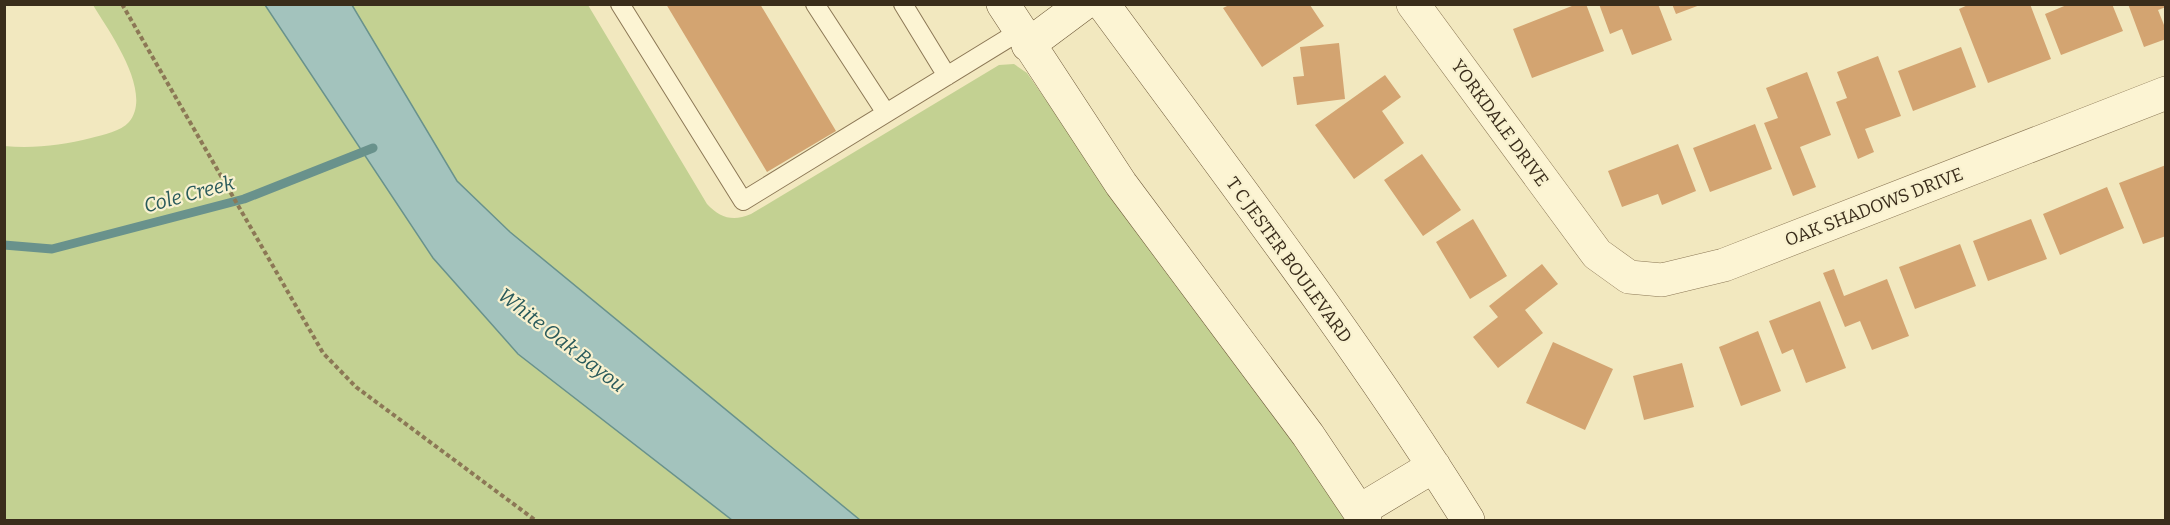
<svg xmlns="http://www.w3.org/2000/svg" width="2170" height="525" font-family="Bitter,serif">
<style>
.green{fill:#c3d192}
.water{fill:#a3c3bd;stroke:#69928c;stroke-width:1.5}
.lines{fill:none;stroke-linecap:round;stroke-linejoin:round}
.stream{stroke:#69928c;stroke-width:9}
.building{fill:#d3a471}
.service-casing{stroke:#8c7856;stroke-width:20}
.minor-casing{stroke:#8c7856;stroke-width:34}
.secondary-casing{stroke:#6e5939;stroke-width:34}
.path{stroke:#8c7856;stroke-width:4;stroke-dasharray:4.5 3;stroke-linecap:butt}
.service{stroke:#fcf4d3;stroke-width:18}
.minor{stroke:#fcf4d3;stroke-width:33}
.secondary{stroke:#fcf4d3;stroke-width:33}
.labels{text-anchor:middle;stroke-width:4.5;stroke-linejoin:round;paint-order:stroke}
.street-label{font-size:18px;fill:#3a2d1b;stroke:#f8f1cf}
.water-label{font-size:20px;font-style:italic;fill:#295a5b;stroke:#f8f1cf}
</style>
<rect width="100%" height="100%" fill="#f2e8bf"/>
<path class="green" d="M93 5H588L707 204C720 218 733 222 751 214L999 65 1014 64 1027 73 1076 143 1351 520H5L4 146C34 149 63 145 91 138 103 135 121 131 129 122 154 92 108 30 93 5Z"/>
<path class="water" d="M265 5H352L457 181 510 232 860 520H732L518 354 433 258Z"/>
<g class="lines">
<path class="stream" d="M4 245 52 249 244 199 373 148"/>
</g>
<path class="building" d="M666 4H760L836 131 767 172Z
M1577 4H1586L1604 51 1532 78 1513 29Z
M1599 4H1658L1672 40 1632 55 1622 29 1610 34Z
M1672 4H1700V5L1676 14Z
M1970 4H2030L2051 59 1988 83 1959 9Z
M2069 4H2112L2123 31 2061 55 2045 14Z
M2128 4H2166V7L2158 10 2166 30V39L2144 47Z
M1229 5H1310L1324 26 1262 67 1223 8Z
M1339 43 1345 99 1297 105 1293 77 1304 76 1300 47Z
M1961 47 1976 87 1913 111 1898 71Z
M1878 56 1901 116 1865 129 1874 152 1858 159 1836 102 1847 98 1837 72Z
M1807 72 1831 135 1800 147 1816 187 1793 196 1764 123 1778 118 1766 88Z
M1385 75 1401 97 1382 111 1404 143 1354 179 1315 125Z
M1755 124 1772 169 1710 192 1693 148Z
M1678 144 1696 191 1662 205 1658 194 1622 207 1608 171Z
M1422 154 1461 210 1423 236 1384 180Z
M2166 165V236L2143 244 2119 183Z
M2107 187 2124 228 2060 255 2043 214Z
M1473 219 1507 276 1470 299 1436 242Z
M2031 219 2047 259 1988 281 1973 241Z
M1960 244 1976 286 1915 309 1899 267Z
M1542 264 1558 284 1525 310 1543 333 1498 368 1473 337 1498 317 1489 306Z
M1834 269 1844 296 1887 279 1909 336 1872 350 1860 321 1845 327 1823 273Z
M1820 301 1846 368 1806 383 1793 349 1782 354 1769 321Z
M1758 331 1781 391 1741 406 1719 347Z
M1553 342 1613 369 1585 430 1526 403Z
M1682 363 1694 407 1644 420 1633 376Z"/>
<g class="lines">
<g class="service-casing">
<path id="service" d="M620 4 743 201 1020 31
M815 4 886 113
M903 4 947 76"/>
</g>
<g class="minor-casing">
<path id="minor" d="M1413 4 1597 254 1629 277 1662 280 1724 265 2166 93"/>
</g>
<g class="secondary-casing">
<path id="secondary" d="M1003 4 1121 184 1308 435 1365 520
M1103 4C1228 174 1357 342 1468 520
M1028 45 1083 4
M1359 511 1434 466"/>
</g>
<path class="path" d="M122 4 323 353 356 387 535 520"/>
<use href="#service" class="service"/>
<use href="#minor" class="minor"/>
<use href="#secondary" class="secondary"/>
</g>
<g class="labels">
<g class="street-label">
<text transform="translate(1500 123) rotate(54)" y="6">YORKDALE DRIVE</text>
<text transform="translate(1874 207) rotate(-21)" y="6">OAK SHADOWS DRIVE</text>
<text transform="translate(1289 260) rotate(54)" y="6">T C JESTER BOULEVARD</text>
</g>
<g class="water-label">
<text transform="translate(189 194) rotate(-15)" y="7">Cole Creek</text>
<text transform="translate(562 340) rotate(38)" y="7">White Oak Bayou</text>
</g>
</g>
<rect width="2170" height="525" fill="none" stroke="#3a2d1b" stroke-width="12"/>
</svg>
